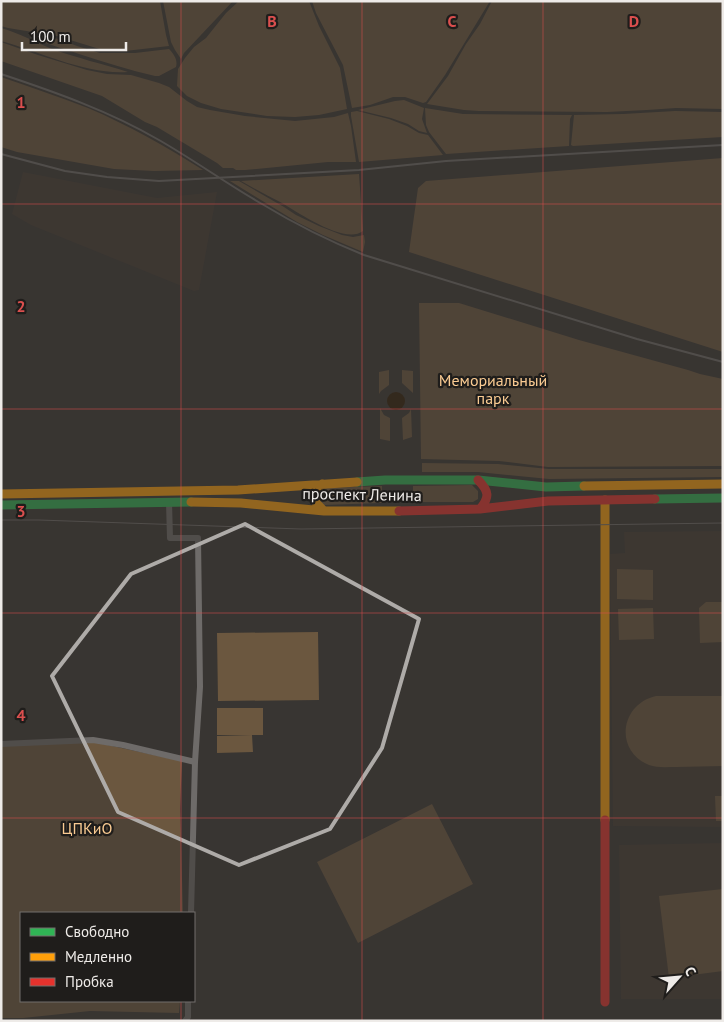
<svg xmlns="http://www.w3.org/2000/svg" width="724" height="1022" font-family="'PT Sans',sans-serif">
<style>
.built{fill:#433b32}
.green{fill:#6b573f}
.water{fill:#2e1c05}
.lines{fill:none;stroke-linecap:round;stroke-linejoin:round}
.street{stroke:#6e6b69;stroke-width:6}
.fast{stroke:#30b455;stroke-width:9}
.slow{stroke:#ff9f0a;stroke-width:9}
.jam{stroke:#e5322d;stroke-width:9}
.tram{stroke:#6e6b69;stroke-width:1}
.rail{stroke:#6e6b69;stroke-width:2}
.marked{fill:none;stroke:#aeaba8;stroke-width:4;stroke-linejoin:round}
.grid{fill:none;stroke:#db4f4e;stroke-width:1;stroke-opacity:0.55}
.labels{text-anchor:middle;stroke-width:4.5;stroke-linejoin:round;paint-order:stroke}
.park-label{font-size:16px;fill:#facb92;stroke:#1f1d1b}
.street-label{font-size:16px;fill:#eeebe8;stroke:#1f1d1b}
.grid-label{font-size:16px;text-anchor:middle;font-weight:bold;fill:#db4f4e;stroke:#1f1d1b;stroke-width:4.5;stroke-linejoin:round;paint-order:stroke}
</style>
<rect width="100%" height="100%" fill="#383532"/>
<path class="built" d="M23 172 157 198 217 192 199 290 194 291 31 225 12 214Z
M723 531V827L613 826 610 554 625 553 624 532Z
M723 843V999H621L619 845Z"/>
<path class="green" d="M1 1H160L166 35 169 46 125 51H106L57 36 8 28 1 26Z
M163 1H233L184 53 181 59 175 50 171 42Z
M239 1H309L319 26 340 68 347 109 319 115 295 117 267 116 221 109 201 103 187 96 177 86 178 69 185 58 194 47 206 38 226 13Z
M312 1H490L445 75 426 102 423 103 405 97H393L370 105 352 108 343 65 316 13Z
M492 1H723V109L676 108 647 110 607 112 479 111 464 110 427 104 448 76 466 44 480 24Z
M1 28C19 33 35 42 52 49 77 58 103 64 128 72 86 75 41 52 1 41Z
M28 34 59 39 77 46 100 53H135L169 49C174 54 178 60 176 67L159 76H155C129 70 104 62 79 54 62 48 44 44 28 34Z
M1 42 38 55 87 70 107 74 131 75 159 83 169 87 187 101 197 107 210 110 245 116 295 121 334 117 348 113 351 126 356 162H328L245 170H236L233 168H223L217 163 157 127 145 122 102 96 1 61Z
M1 77C30 87 60 97 88 108 128 125 167 147 203 170L154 171 114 169 17 152 1 147Z
M404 100 424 108 422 119 427 133 419 131 408 124 391 118 358 110 395 101Z
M425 108 463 114 572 115 570 119 569 146 446 154 429 132 426 125Z
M357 111 389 119 407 126 419 133 428 135 443 155 359 162 351 116V112Z
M675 111 723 112V137L573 146 571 145 574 115 623 114Z
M723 158V352L409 252 418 188 426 181Z
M359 174 363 231C345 245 299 213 282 203 268 196 255 189 241 181Z
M230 181H239L284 207 296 215 319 226 342 235 353 237 364 235 365 242 363 252 323 235 297 222Z
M419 303H459L579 340 688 370 700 374 723 379V466L548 467 499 461 421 459Z
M389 370V385L381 391 379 394V372Z
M402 370 413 371V393L402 383Z
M380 408 384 415 390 418V441L380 439Z
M411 409 412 437 403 440 402 418 409 413Z
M422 463 498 464 549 469H723V477L549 479 478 472H422Z
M472 485 478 491V499L473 502H413V486Z
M382 486V503L323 505 319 501V495L325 488Z
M617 569 653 570V600L617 599Z
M706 602H723V642L700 643 699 608Z
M653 608 654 639 619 640 618 609Z
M318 632 319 700 218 701 217 633Z
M656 696H723V766C707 766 691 767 676 767 667 767 657 768 649 765 614 751 620 704 656 696Z
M217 708H263V735H217Z
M252 735 253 752 217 753V736Z
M89 741 182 761 180 809 183 913H21V1001H180L179 1013 90 1011 23 1018H1V746Z
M715 796H723V821H716Z
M432 804 473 884 358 943 317 862Z
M723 889V971L669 978 659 896Z"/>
<path class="water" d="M387 401a9 9 0 1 1 18 0a9 9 0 1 1-18 0Z"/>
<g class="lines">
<path class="street" d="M169 502 170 538H198L200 687 195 762 191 913
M1 744 93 740 123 745 195 762
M185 1021 188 1017V1001"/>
<path class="fast" d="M357 482 385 480H478L546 487 584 486
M655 499 723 498
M1 505 191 502"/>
<path class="slow" d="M322 484 315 492 314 498 317 504 324 511
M584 486 723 484
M1 494 238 490 357 482
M605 500V820
M191 502 241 503 324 511H399"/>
<path class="jam" d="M478 480C489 491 490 497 480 509
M399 511 480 509 548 501 655 499
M605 820V1002"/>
<path class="tram" d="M1 520H39L301 529 723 523"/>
<path class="rail" d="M1 74C55 92 109 111 159 140 194 160 227 184 262 204 295 224 329 241 364 255L637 339 723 362
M1 154 65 171 107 177 159 181 359 170 446 161 723 145"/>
</g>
<path d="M0 0H724V1022H0ZM245 524 419 619 382 748 330 829 239 865 118 812 52 676 131 574Z" fill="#383532" fill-opacity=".55" fill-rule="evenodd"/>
<path class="marked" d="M245 524 419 619 382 748 330 829 239 865 118 812 52 676 131 574Z"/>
<path class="grid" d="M181 1V913M362 1V1021M543 1V1021M1 204H723M1 409H723M1 613H723M1 818H723M181 1001V1021"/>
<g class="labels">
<g class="park-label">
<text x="493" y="386">Мемориальный<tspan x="493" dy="18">парк</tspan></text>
<text x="87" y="834">ЦПКиО</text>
</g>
<g class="street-label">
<text transform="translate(362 494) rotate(1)" y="6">проспект Ленина</text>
</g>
</g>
<g class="grid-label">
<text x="272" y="27">B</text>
<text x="452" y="27">C</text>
<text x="634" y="27">D</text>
<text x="21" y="108">1</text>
<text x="21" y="312">2</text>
<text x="21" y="517">3</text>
<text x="21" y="721">4</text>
</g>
<rect width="724" height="1022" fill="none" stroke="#eeebe8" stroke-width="5"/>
<rect x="20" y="912" width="175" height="90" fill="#1f1d1b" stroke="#726f6d"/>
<rect x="30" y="928" width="25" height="8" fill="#30b455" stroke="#726f6d"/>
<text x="65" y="937" font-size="15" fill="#eeebe8">Свободно</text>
<rect x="30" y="953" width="25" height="8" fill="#ff9f0a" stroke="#726f6d"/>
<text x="65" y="962" font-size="15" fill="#eeebe8">Медленно</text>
<rect x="30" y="978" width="25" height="8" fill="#e5322d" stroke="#726f6d"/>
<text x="65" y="987" font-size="15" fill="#eeebe8">Пробка</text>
<g transform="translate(679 977) rotate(63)" stroke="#1f1d1b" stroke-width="4" paint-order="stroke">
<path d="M0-4L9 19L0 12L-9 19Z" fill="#eeebe8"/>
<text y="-8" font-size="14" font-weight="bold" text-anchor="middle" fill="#eeebe8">С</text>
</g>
<path d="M22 42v8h104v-8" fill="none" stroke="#eeebe8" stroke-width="2.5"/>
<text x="30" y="42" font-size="15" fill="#eeebe8" stroke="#1f1d1b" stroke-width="4" paint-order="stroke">100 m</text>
</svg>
